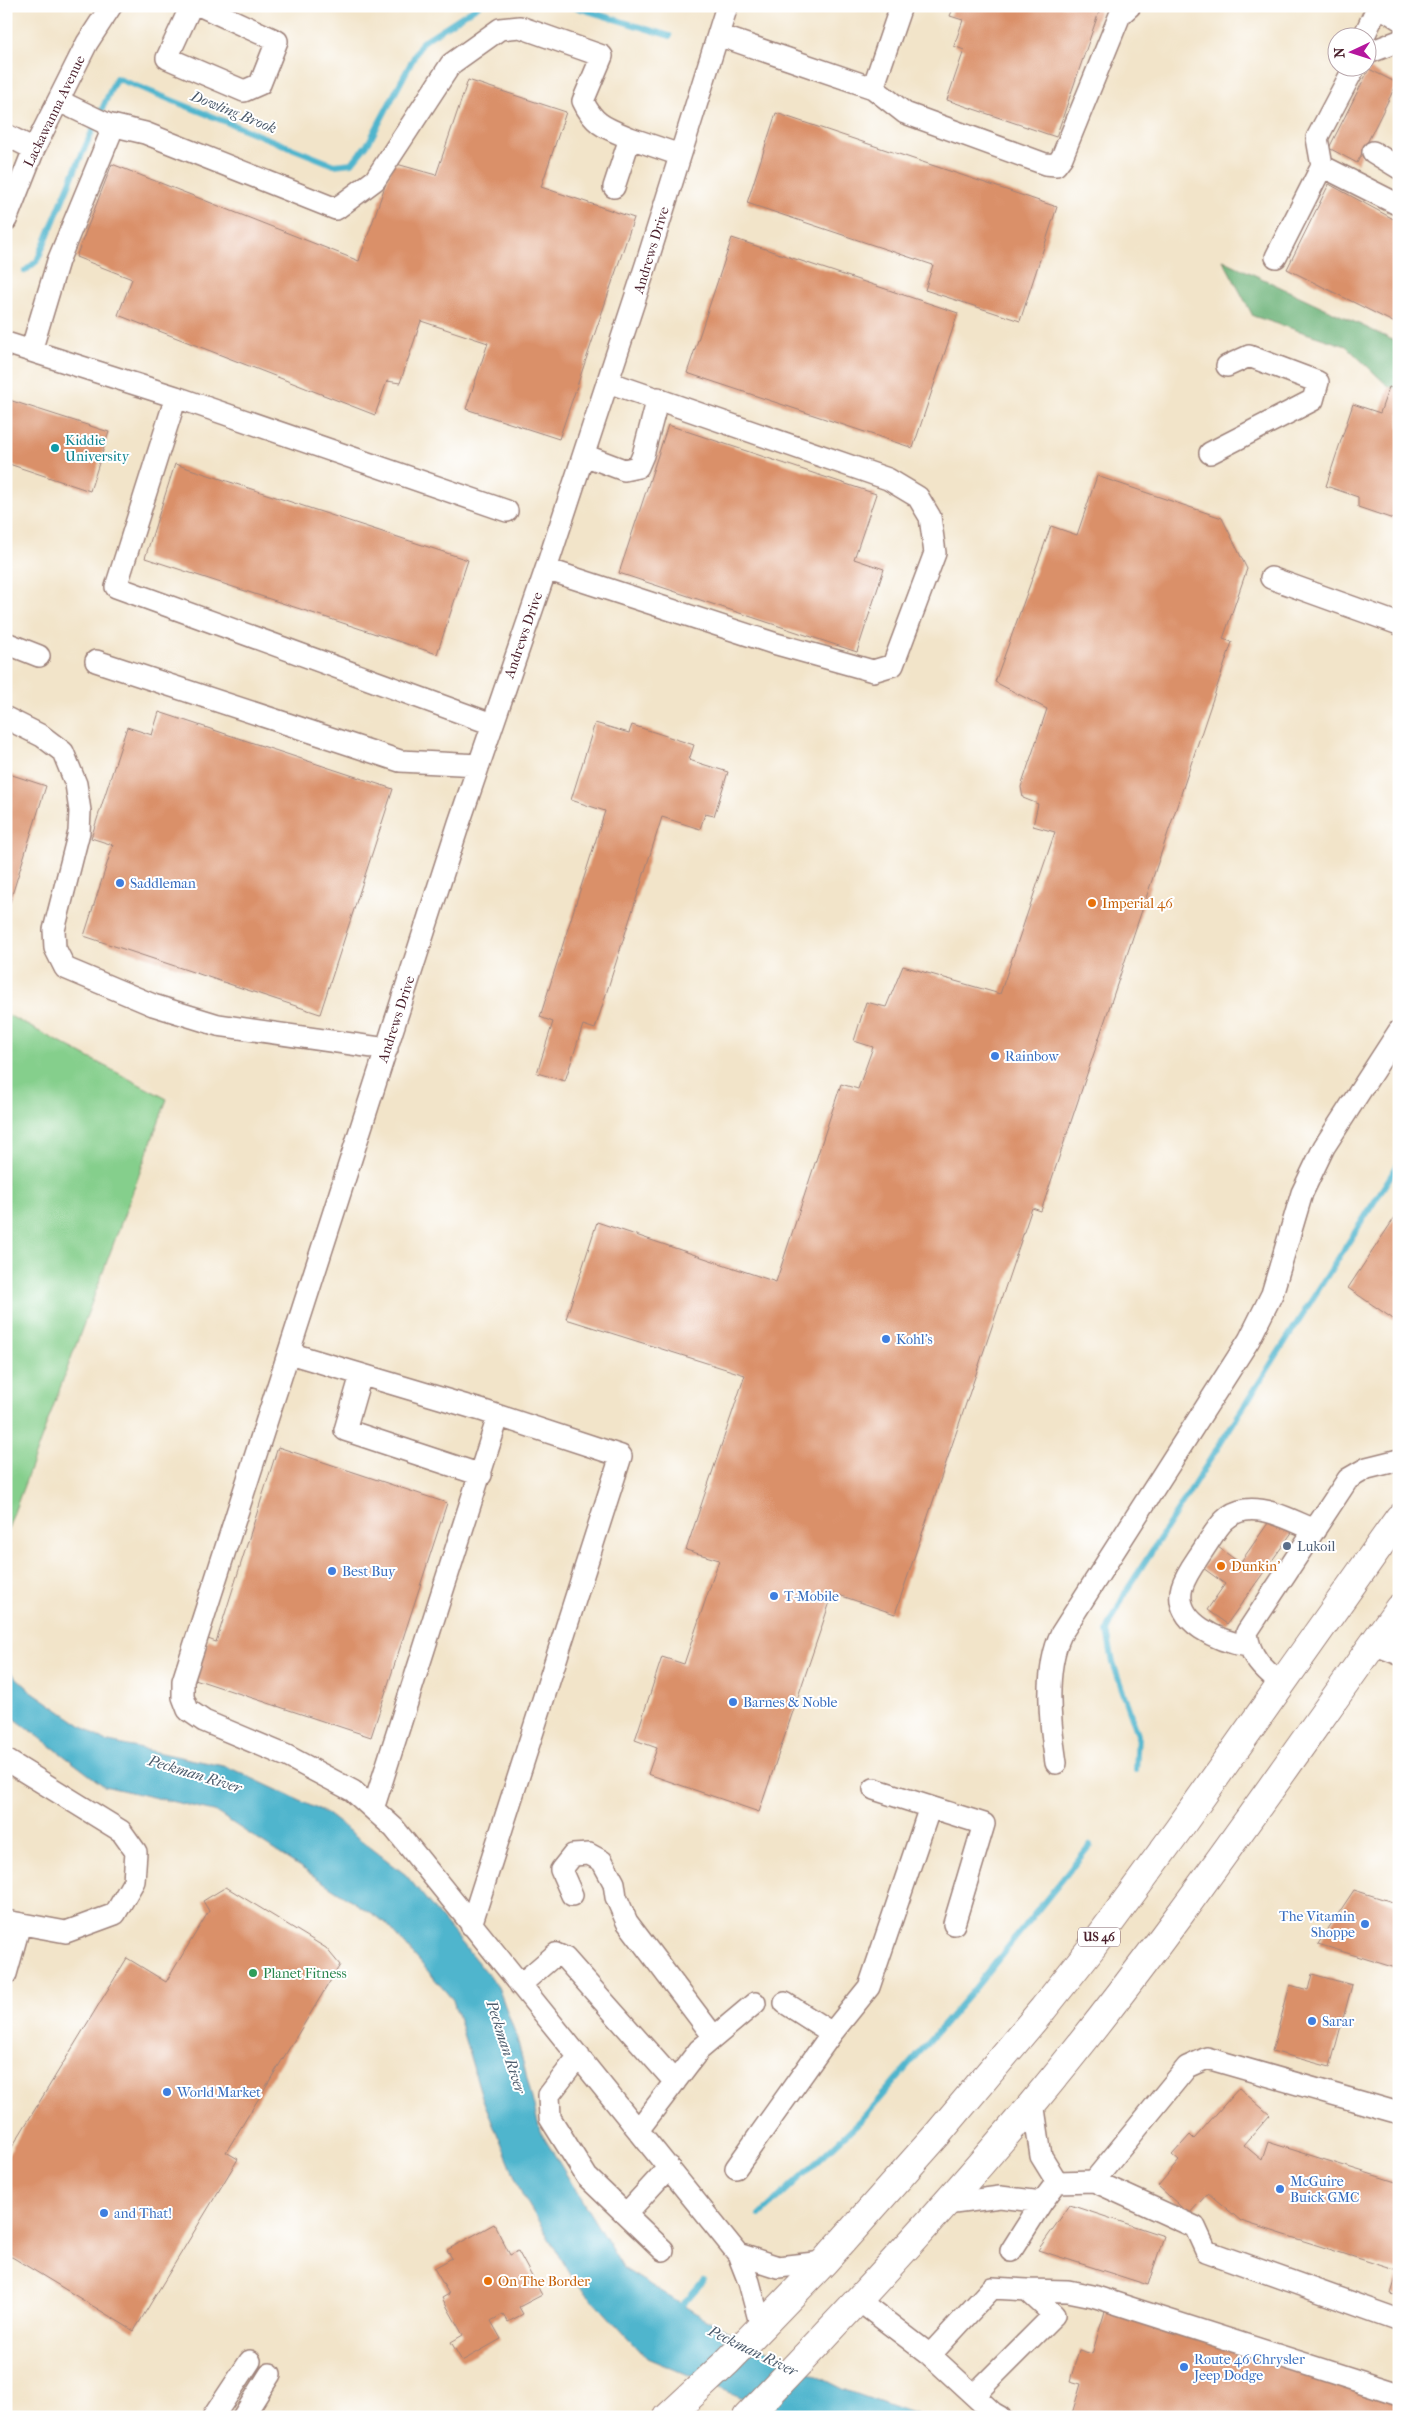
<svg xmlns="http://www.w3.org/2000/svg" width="1405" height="2423" font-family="'IM FELL French Canon',serif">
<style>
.green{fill:#85cf8c;stroke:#68775c}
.forest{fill:#6cb278;stroke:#5b6852}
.water{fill:#4fb5cd;stroke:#4c6a7c}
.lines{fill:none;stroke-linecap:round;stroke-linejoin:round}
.stream{stroke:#4fb5cd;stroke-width:6}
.building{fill:#da9069}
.minor-casing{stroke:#9e827a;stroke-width:24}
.highway-casing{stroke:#9e827a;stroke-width:30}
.minor{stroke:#fff;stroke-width:21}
.highway{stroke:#fff;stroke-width:28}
.culture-dot{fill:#0f9aa8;stroke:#fff;stroke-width:2}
.shop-dot{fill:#3f7fe0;stroke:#fff;stroke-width:2}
.food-dot{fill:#e8710a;stroke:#fff;stroke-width:2}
.service-dot{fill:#5c6f8a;stroke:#fff;stroke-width:2}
.leisure-dot{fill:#2e9e5b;stroke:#fff;stroke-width:2}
.labels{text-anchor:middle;stroke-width:4;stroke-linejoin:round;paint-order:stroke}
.shield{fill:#fff;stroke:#80626b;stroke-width:1}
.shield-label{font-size:12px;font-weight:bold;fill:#4a1f2b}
.street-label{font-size:14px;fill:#4a1f2b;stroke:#fff}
.culture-label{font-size:14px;fill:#0d838f;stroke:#fff;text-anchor:start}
.shop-label{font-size:14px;fill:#366cbe;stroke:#fff;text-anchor:start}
.food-label{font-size:14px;fill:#c56008;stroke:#fff;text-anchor:start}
.service-label{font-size:14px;fill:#4e5e75;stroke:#fff;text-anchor:start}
.leisure-label{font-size:14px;fill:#27864d;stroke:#fff;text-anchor:start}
.water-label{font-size:15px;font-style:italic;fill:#4c5b6c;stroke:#fff}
</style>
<rect width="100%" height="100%" fill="#fff"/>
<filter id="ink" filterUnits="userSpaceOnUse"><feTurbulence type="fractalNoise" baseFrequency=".02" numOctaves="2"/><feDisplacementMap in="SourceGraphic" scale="10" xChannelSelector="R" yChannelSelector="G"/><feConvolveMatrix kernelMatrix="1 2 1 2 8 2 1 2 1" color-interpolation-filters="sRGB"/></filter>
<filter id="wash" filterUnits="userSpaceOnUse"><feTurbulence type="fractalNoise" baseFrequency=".0096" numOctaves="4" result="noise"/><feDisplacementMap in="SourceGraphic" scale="20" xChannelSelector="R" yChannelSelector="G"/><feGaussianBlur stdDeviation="1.12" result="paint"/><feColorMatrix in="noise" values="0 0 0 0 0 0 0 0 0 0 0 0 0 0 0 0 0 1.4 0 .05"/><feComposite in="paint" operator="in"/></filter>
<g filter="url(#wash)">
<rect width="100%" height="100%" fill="#f2e4c9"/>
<path class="green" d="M6 1014 167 1099 6 1534Z"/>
<path class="forest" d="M1223 260 1399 343V390L1389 387 1346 346 1253 316Z"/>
<path class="water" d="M6 1668 30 1690 104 1741 228 1767 326 1813 406 1875 498 1987 517 2038 540 2131 623 2268 702 2317 843 2389 921 2417H789L647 2358 574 2280 522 2194 482 2097 453 2000 386 1923 214 1811 104 1786 6 1712Z"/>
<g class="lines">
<path class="stream" d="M571 6 670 36
M25 271 37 261 78 163 116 78 334 165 352 163 369 142 422 42 478 6
M1136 1770 1138 1735 1113 1663 1107 1631 1125 1593 1399 1163
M760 2215 861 2120 976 1987 1090 1845
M675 2307 682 2305 703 2281"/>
</g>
<g id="blocks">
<path class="building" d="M954 6H1101L1056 137 947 100 964 50 954 46 963 20 950 16Z
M1369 69 1397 83 1357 163 1329 148Z
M468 80 566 112 541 187 634 218 559 439 466 409 488 343 421 321 400 383 387 381 375 415 118 315 132 279 76 257 112 164 359 261 393 163 436 175Z
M776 113 1057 207 1020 321 925 290 933 265 747 203Z
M1329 184 1399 222V325L1287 269Z
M732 238 958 313 913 448 687 373Z
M1389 387 1399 390V521L1358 507V497L1326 486 1353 404 1380 413Z
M6 399 109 432 90 491 6 463Z
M668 425 876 494 854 559 884 569 857 652 619 573Z
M175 464 468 560 437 654 145 558Z
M1097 476 1222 518 1247 569 1223 639 1232 642 1041 1211 1032 1208 895 1614 833 1593 759 1812 648 1774 657 1748 635 1740 662 1657 684 1664 719 1560 686 1550 745 1375 566 1319 597 1222 776 1282 841 1084 858 1089 873 1047 854 1041 866 1002 886 1007 903 966 1000 994 1055 832 1033 826 1038 804 1023 798 1021 787 1047 709 995 682 1051 526 1077 535Z
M159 712 393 789 320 1014 84 936 113 845 91 838 127 727 152 735Z
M595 723 629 733 632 725 694 745 689 760 728 772 714 816 705 814 700 829 662 817 595 1029 583 1025 565 1081 537 1073 553 1022 540 1017 605 811 571 800Z
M6 773 46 786 7 911H6Z
M1399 1211V1323L1348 1288Z
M278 1447 447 1503 371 1737 195 1679 208 1639 216 1642Z
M1273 1516 1293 1531 1227 1624 1207 1610 1225 1584 1203 1568 1218 1547 1240 1563Z
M226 1887 326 1948 340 1965 226 2152 238 2159 134 2331 12 2257 6 2258V2157L127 1958 166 1982 209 1911 203 1901Z
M1354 1890 1399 1904V1969L1318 1944Z
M1312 1974 1352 1985 1330 2067 1272 2051 1290 1985 1308 1990Z
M1239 2088 1270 2115 1244 2145 1262 2160 1268 2142 1399 2183V2296L1391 2294 1398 2271 1241 2221 1208 2193 1189 2214 1158 2186 1179 2161 1172 2155 1190 2135 1194 2139Z
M1070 2205 1164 2236 1148 2285 1038 2250Z
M494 2224 510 2255 518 2251 542 2295 519 2307 523 2314 508 2322 503 2314 491 2321 501 2339 462 2361 451 2342 463 2335 442 2298 449 2294 434 2268 452 2258 447 2250Z
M1106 2308 1399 2400V2417H1071L1081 2384 1070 2381 1079 2350 1092 2354Z"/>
</g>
</g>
<g filter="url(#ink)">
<use href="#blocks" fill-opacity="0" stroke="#9e827a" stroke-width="1"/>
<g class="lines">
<g class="minor-casing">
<path id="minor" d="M191 6 167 58 244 91 260 84 277 41 201 6
M727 6 646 265 546 569 459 823 183 1681V1697L188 1710 204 1721 287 1756 353 1791 394 1828 738 2254 749 2282 761 2327
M1379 6 1399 19
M718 35 873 88 905 113 1045 164 1056 165 1062 157 1120 15 1130 6
M1363 38 1378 6
M1368 53 1399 41
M873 88 901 6
M107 124 145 133 336 209 375 180 451 64 500 29 520 27 602 56 583 101C594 125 606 128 630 138L614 187
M6 135 34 149
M630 138 680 155
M1373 152 1399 168
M1322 166 1399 205
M6 220 34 149 87 43 111 6
M1276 257 1322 166 1317 138 1354 68
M6 343 176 397 507 511
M31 351 58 261 110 135 107 124 59 101
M176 397 116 587 492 724
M1210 453 1313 400 1318 382 1249 356 1227 366
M584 455 624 470 638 467 643 455 658 398
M546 569 773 643 873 671 893 665 935 553 930 517 918 497 888 479 608 382
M1271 578 1399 624
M6 643 39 656
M96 661 400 761 479 765
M6 718 42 736 63 752 76 784 80 811 79 832 54 930 55 948 65 968 153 1005 218 1025 387 1049
M289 1353 484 1411 621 1456 471 1925
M361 1375 345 1430 481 1475
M1373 1644 1399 1654
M1248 1646C1221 1642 1172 1623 1182 1587 1186 1573 1197 1560 1205 1547 1216 1531 1224 1513 1245 1510 1269 1507 1293 1521 1315 1530
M1281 1684C1263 1669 1249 1657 1247 1632L1348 1479 1367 1468 1399 1460
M6 1760 121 1831 136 1852 134 1881 115 1914 66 1932 6 1921
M1056 1763C1050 1724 1044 1670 1061 1634L1249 1340 1272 1294 1302 1193 1324 1147 1399 1031
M874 1789 930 1807
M373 1809 498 1417
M572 1895 561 1870 573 1855 589 1854 602 1861 614 1883 616 1897 627 1922 714 2037
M6 1974 20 1924
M520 1985 556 1954 565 1958 675 2082
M785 2003 832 2033 869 1987 930 1807 984 1824 954 1924
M579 2056 549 2095 550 2118 587 2177 663 2250
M1033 2102 1041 2156 1057 2182
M639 2129 699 2050 755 2003
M736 2168 832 2033
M1094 2181 1187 2067 1207 2058 1399 2113
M1057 2182 1094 2181 1195 2227 1206 2251 1399 2320
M946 2204 1000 2197 1042 2202 1057 2182
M626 2214 669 2167
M1011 2251 1042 2202
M738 2254 778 2267 824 2262
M1027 2290 1068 2291 1093 2296 1399 2394
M858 2300 930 2355 993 2413 1000 2417
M930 2355 992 2288 1027 2290 1054 2315 974 2395
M213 2417 250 2361
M243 2417 270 2374"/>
</g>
<g class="highway-casing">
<path id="highway" d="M668 2417 727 2362 824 2262 936 2136 1043 2009 1093 1946 1178 1830 1399 1518
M747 2417C845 2316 941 2212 1032 2104 1164 1946 1279 1775 1399 1608"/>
</g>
<use href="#minor" class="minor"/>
<use href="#highway" class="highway"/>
</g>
</g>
<circle class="culture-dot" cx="55" cy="448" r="5"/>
<g class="shop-dot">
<circle cx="120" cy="883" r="5"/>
<circle cx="995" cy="1056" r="5"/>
<circle cx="886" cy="1339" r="5"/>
<circle cx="332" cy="1571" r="5"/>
<circle cx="774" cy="1596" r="5"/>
<circle cx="733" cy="1702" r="5"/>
<circle cx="1365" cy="1924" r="5"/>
<circle cx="1312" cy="2021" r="5"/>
<circle cx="167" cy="2092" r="5"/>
<circle cx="1280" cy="2189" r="5"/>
<circle cx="104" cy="2213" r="5"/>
<circle cx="1184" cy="2367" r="5"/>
</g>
<g class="food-dot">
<circle cx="1092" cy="903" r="5"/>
<circle cx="1221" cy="1566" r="5"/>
<circle cx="488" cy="2281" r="5"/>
</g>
<circle class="service-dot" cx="1287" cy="1546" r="5"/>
<circle class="leisure-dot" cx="253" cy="1973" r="5"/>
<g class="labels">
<rect class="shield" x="1078" y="1927.5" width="42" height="19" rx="4"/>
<g class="shield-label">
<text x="1099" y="1941">US 46</text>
</g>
<g class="street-label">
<text transform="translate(54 111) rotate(-64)" y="5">Lackawanna Avenue</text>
<text transform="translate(651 250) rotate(-73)" y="5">Andrews Drive</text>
<text transform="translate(523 635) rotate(-71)" y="5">Andrews Drive</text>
<text transform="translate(396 1019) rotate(-72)" y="5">Andrews Drive</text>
</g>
<g class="culture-label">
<text x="65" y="445">Kiddie<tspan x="65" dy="16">University</tspan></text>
</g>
<g class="shop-label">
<text x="130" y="888">Saddleman</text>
<text x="1005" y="1061">Rainbow</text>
<text x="896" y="1344">Kohl's</text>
<text x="342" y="1576">Best Buy</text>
<text x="784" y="1601">T-Mobile</text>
<text x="743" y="1707">Barnes &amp; Noble</text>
<text x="1355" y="1921" text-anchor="end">The Vitamin<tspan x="1355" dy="16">Shoppe</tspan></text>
<text x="1322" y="2026">Sarar</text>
<text x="177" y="2097">World Market</text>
<text x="1290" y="2186">McGuire<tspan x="1290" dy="16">Buick GMC</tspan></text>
<text x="114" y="2218">and That!</text>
<text x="1194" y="2364">Route 46 Chrysler<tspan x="1194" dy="16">Jeep Dodge</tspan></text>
</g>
<g class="food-label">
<text x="1102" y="908">Imperial 46</text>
<text x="1231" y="1571">Dunkin'</text>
<text x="498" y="2286">On The Border</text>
</g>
<g class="service-label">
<text x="1297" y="1551">Lukoil</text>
</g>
<g class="leisure-label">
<text x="263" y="1978">Planet Fitness</text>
</g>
<g class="water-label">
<text transform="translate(234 112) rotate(22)" y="5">Dowling Brook</text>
<text transform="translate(195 1774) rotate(17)" y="5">Peckman River</text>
<text transform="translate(506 2047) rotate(72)" y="5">Peckman River</text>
<text transform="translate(753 2351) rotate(26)" y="5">Peckman River</text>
</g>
</g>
<rect width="1405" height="2423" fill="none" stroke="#fff" stroke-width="25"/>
<g transform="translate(1352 52) rotate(266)"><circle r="24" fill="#ffffff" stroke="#b7a5aa"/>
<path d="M0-4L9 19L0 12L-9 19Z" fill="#b5179e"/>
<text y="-8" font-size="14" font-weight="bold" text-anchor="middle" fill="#4a1f2b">N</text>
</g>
</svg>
